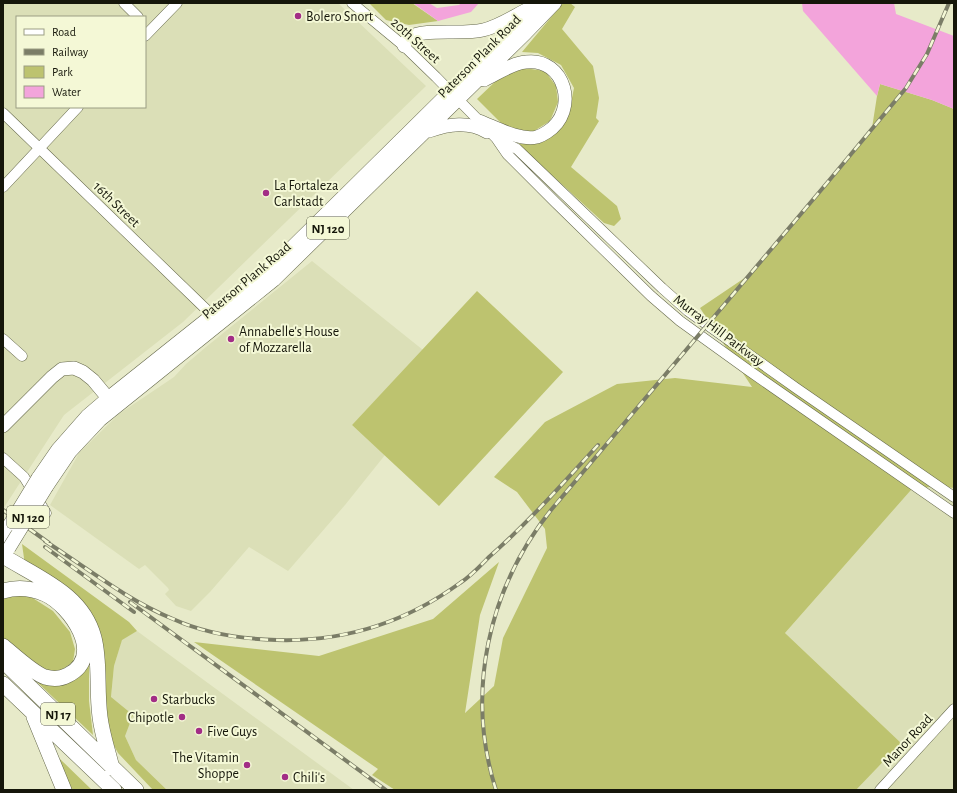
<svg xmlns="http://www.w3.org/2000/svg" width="957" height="793" font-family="'Alegreya Sans',sans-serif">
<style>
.built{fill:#dbdfb7;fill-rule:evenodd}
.green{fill:#bdc36f}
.water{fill:#f3a4db}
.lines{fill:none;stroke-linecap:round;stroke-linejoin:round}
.minor-casing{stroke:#65684b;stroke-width:11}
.major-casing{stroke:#65684b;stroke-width:14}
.highway-casing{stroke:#65684b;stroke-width:16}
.minor{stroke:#fff;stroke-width:10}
.major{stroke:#fff;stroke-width:13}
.highway{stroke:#fff;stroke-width:15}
.rail-casing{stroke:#7b7d67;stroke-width:4}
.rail{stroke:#f4f8d6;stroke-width:2.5;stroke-dasharray:8;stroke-linecap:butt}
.major-bridge-casing{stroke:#65684b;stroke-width:14;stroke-linecap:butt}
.major-bridge{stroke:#fff;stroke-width:13}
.poi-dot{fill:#a22d86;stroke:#f4f8d6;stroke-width:1.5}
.labels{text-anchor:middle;stroke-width:4;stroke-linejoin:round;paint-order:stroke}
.shield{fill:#f4f8d6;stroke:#585a47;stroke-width:1}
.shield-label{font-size:13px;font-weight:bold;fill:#15160a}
.poi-label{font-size:14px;fill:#15160a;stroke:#f4f8d6;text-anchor:start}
.street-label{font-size:14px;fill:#15160a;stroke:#f4f8d6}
</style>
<rect width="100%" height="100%" fill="#e7eac9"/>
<path class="built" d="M3 3H338L426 86 183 322 64 415 3 509ZM17 17H145V107H17Z
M312 261 423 350 352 425 385 455 345 505 288 571 249 547 210 592 191 611 176 606 165 594 169 590 168 588 145 565 139 569 50 505 79 453 119 414 174 377 186 364 206 347Z
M936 486 954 488V790H856L901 743 785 633 911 490Z
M137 631 354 790H167L136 760 125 736 111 698 114 666 122 639Z"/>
<path class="green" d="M369 3H412L438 21 409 25 386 20Z
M563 3H570L575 7 562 29 593 66 599 98 596 118 599 121 571 167 617 206 621 219 614 226 604 223 518 144 543 141 568 117 574 88 561 65 538 53 522 52Z
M524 68 545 71 556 86 558 102 550 121 534 131 515 132 505 127 477 99 498 79Z
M880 84 932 100 954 109V488L936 486 911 490 785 633 901 743 856 790H395L372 775 378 769 194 642 319 656 433 619 499 562 480 615 465 713 494 686 503 638 547 548 545 529 517 492 494 477 545 422 617 384 675 378 752 387 700 308 746 277 872 128 877 96Z
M477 291 563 372 439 506 352 425Z
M22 544 129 622 137 631 122 640 114 666 111 697 133 715 125 736 136 760 167 790H153L118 753 107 733 100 645 25 565Z
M28 595 53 611 70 632 75 649 73 662 58 672 40 671 3 640V596Z
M89 658V701L93 735 37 682 56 685Z
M60 759 92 790H67L58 763Z"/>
<path class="water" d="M413 3H429L437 8 459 5 461 3H479L471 12 438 21Z
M802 3H894L896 14 954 36V109L932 100 880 84 877 96 803 11Z"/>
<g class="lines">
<g class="minor-casing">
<path id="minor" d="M124 3 138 17
M352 3 404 46 436 77 496 138 507 154 555 202 651 296 680 321 748 370 954 513
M145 36 177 3
M3 113 212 315
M498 139 517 149 662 288 688 311 796 388 954 497
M3 187 78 107
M3 339 22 356
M3 458 24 477 46 513
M880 790 954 709"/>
</g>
<g class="major-casing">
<path id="major" d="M404 46C405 42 406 39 410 37 424 28 464 35 483 30 500 26 515 15 530 8
M479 121C495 127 519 141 537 137 540 136 544 134 547 132 580 111 565 57 526 62 512 63 497 74 484 80
M429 131C449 124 469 121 487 132
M3 426 52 377 62 369 74 368 83 372 93 380 108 398
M38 478 58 449 87 416 108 398 236 296 280 259 508 34 539 3
M47 486 70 452 100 420 274 280 526 33 555 3
M3 536 10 524"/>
</g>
<g class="highway-casing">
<path id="highway" d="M3 556C24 569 50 581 68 597 108 632 94 671 100 717 102 734 108 751 112 768
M3 591C17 587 31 588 45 594 70 605 106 656 68 675 61 679 52 679 45 677 33 673 14 655 3 646
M3 661 136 790
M3 684 114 790
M34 717 64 790"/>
</g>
<use href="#minor" class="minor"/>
<use href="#major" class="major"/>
<use href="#highway" class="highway"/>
<g class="rail-casing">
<path id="rail" d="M3 510 49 543
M45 541C87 568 127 600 173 619 206 634 242 639 277 640 345 642 406 622 460 583 471 576 480 566 489 557 528 523 563 483 598 445
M45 547 134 612
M130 602 386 790
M496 790C465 693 488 589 551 510L827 183 906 88 927 54 949 3"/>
</g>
<use href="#rail" class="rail"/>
<g class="major-bridge-casing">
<path id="major-bridge" d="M10 524 38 478
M9 548 47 486"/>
</g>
<use href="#major-bridge" class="major-bridge"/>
</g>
<g class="poi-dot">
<circle cx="298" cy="16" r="4"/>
<circle cx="266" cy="193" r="4"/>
<circle cx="231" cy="339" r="4"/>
<circle cx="154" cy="699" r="4"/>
<circle cx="182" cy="717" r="4"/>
<circle cx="199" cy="731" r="4"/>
<circle cx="247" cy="765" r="4"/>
<circle cx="285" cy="777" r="4"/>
</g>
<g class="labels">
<g class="shield">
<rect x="307" y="217" width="42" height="22" rx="3"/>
<rect x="7" y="506" width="42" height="22" rx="3"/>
<rect x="41" y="703" width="34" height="22" rx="3"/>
</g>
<g class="shield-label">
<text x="328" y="233">NJ 120</text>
<text x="28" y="522">NJ 120</text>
<text x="58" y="719">NJ 17</text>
</g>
<g class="poi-label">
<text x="306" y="21">Bolero Snort</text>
<text x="274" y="190">La Fortaleza<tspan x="274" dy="16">Carlstadt</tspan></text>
<text x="239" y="336">Annabelle's House<tspan x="239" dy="16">of Mozzarella</tspan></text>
<text x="162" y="704">Starbucks</text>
<text x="174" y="722" text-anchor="end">Chipotle</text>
<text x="207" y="736">Five Guys</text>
<text x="239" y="762" text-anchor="end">The Vitamin<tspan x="239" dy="16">Shoppe</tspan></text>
<text x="293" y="782">Chili's</text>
</g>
<g class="street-label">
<text transform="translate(416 40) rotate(42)" y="5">20th Street</text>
<text transform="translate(479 56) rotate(-45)" y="5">Paterson Plank Road</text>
<text transform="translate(117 204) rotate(44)" y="5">16th Street</text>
<text transform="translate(246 280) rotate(-40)" y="5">Paterson Plank Road</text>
<text transform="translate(719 330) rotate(37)" y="5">Murray Hill Parkway</text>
<text transform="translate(907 740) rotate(-47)" y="5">Manor Road</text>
</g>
</g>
<rect width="957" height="793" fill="none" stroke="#15160a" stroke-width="8"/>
<rect x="16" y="16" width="130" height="92" fill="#f4f8d6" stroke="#9b9e84"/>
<rect x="24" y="29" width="20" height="6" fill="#ffffff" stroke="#9b9e84"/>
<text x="52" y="36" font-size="12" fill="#15160a">Road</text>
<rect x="24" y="49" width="20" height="6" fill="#7b7d67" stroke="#9b9e84"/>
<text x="52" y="56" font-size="12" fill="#15160a">Railway</text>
<rect x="24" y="66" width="20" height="12" fill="#bdc36f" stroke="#9b9e84"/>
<text x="52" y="76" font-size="12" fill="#15160a">Park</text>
<rect x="24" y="86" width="20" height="12" fill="#f3a4db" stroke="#9b9e84"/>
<text x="52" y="96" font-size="12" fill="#15160a">Water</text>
</svg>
